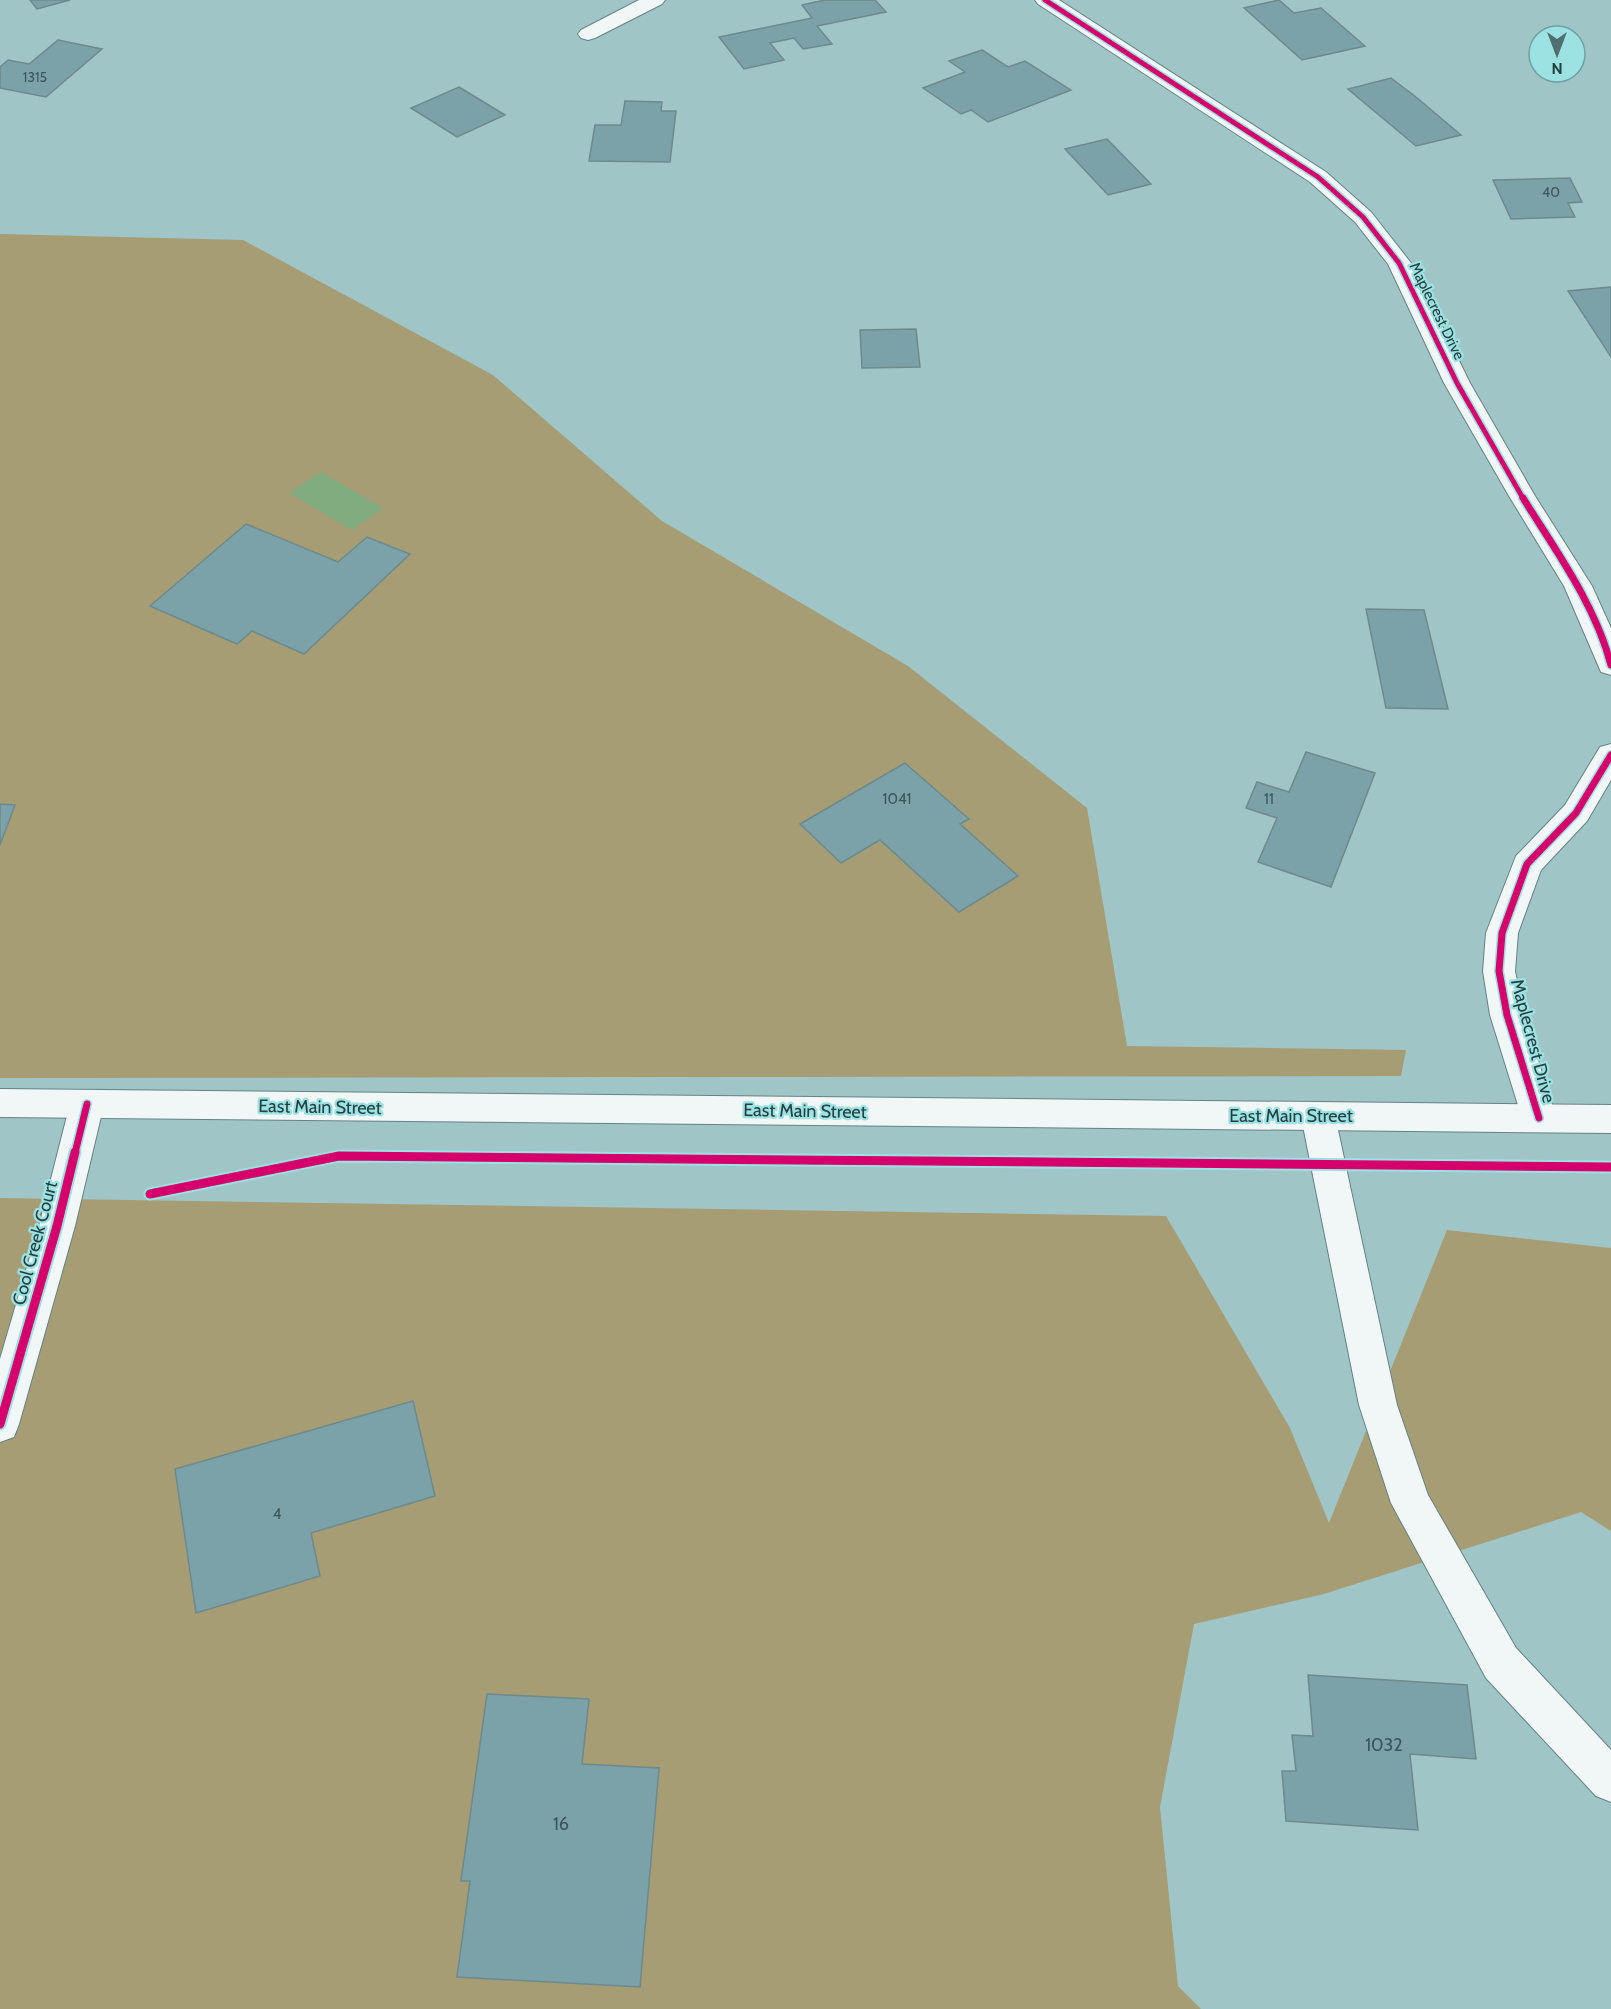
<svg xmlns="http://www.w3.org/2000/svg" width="1611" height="2009" font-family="Cabin,sans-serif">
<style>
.forest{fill:#a69d75}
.water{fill:#80ac7f}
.building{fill:#7ba2a8;stroke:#6d8a8d;stroke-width:1.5}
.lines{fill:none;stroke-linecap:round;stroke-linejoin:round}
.service-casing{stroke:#658383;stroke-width:2}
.minor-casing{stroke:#658383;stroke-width:2}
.secondary-casing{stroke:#658383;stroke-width:2}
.service{fill:#f1f6f6;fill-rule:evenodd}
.minor{fill:#f1f6f6;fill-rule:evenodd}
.secondary{fill:#f1f6f6;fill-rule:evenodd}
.cycleway-far2-casing{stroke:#9de2e3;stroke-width:8}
.cycleway-far1-casing{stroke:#9de2e3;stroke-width:10}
.cycleway-casing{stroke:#9de2e3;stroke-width:13}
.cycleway-far2{stroke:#d6006c;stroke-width:5}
.cycleway-far1{stroke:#d6006c;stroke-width:7}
.cycleway{stroke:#d6006c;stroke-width:9}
.labels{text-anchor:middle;stroke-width:4.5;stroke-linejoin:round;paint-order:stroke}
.far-number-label{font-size:14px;fill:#3a585b}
.far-street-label{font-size:15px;fill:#244041;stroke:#9de2e3}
.number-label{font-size:15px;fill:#3a585b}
.street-label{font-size:18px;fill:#244041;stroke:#9de2e3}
.near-number-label{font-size:18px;fill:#3a585b}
</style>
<rect width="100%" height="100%" fill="#a0c5c6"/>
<path class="forest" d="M0 234 243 240 493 375 662 521 908 666 1087 808 1127 1046 1406 1050 1401 1076 0 1078Z
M0 1198 1166 1216 1290 1428 1329 1523 1447 1230 1611 1248V1531L1581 1512 1324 1594 1194 1624 1160 1807 1178 1986 1201 2009H0Z"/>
<path class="water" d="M321 472 383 508 352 530 289 493Z"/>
<path class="building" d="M30 0H70L37 9Z
M825 0H875L886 12 817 26 832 44 803 49 794 38 770 43 784 60 744 69 719 37 812 18 802 5Z
M1279 0 1294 13 1321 8 1365 46 1302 60 1244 8Z
M58 40 102 49 46 97 0 88V67L8 60 29 64Z
M982 50 1008 67 1025 61 1071 90 988 122 971 110 961 114 923 88 965 72 949 61Z
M1391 78 1416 97 1461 135 1416 146 1348 89Z
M459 87 505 115 457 137 411 108Z
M625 101 662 102 661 111H676L670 162 589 161 595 125H621Z
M1107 139 1151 184 1108 195 1065 149Z
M1570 178 1582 202 1568 203 1575 217 1511 219 1493 180Z
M1611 287V357L1568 291Z
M916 329 920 367 862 368 860 330Z
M246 524 338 562 367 537 410 554 304 654 252 631 237 644 150 606Z
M1366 609 1424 610 1448 709 1386 708Z
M1306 752 1375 773 1331 887 1258 862 1277 818 1246 808 1257 782 1289 792Z
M905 763 969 819 960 824 1018 876 959 912 880 840 841 863 800 824Z
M0 804 15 805 0 845Z
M413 1401 435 1496 311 1533 320 1576 196 1613 175 1469Z
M1308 1675 1467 1685 1476 1759 1410 1754 1418 1830 1286 1821 1282 1771H1296L1292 1735 1313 1736Z
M487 1694 589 1699 582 1764 659 1768 640 1987 457 1977 470 1881H461Z"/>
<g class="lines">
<g class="service-casing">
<path id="service" d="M1318 1102 1330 1106 1335 1116 1397 1405 1428 1495 1516 1648 1611 1750V1802L1596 1796 1486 1678 1391 1503 1359 1405 1301 1116 1306 1106Z"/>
</g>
<g class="minor-casing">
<path id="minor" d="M639 0H665L662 4 595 38 588 40 581 38 578 34 581 30Z
M1035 0H1059L1326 172 1371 212 1411 263 1470 383 1535 496 1592 586 1611 628V675L1601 672 1564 586 1509 496 1444 383 1388 264 1355 222 1310 182 1038 4Z
M1611 744V780L1587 821 1541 870 1518 933 1515 971 1524 1015 1556 1118 1551 1128 1539 1132 1527 1128 1522 1118 1490 1015 1483 971 1486 933 1516 856 1565 805 1600 747Z
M87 1090 99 1094 104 1104 75 1226 19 1424 14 1437 0 1442V1359L39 1226 70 1104 75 1094Z"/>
</g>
<g class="secondary-casing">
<path id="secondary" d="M0 1089 1611 1105V1133L0 1117Z"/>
</g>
<use href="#service" class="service"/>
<use href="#minor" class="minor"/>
<use href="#secondary" class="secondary"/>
<g class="cycleway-far2-casing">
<path id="cycleway-far2" d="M1045 0 1318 177 1363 217 1399 263 1457 383 1524 500"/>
</g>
<g class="cycleway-far1-casing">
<path id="cycleway-far1" d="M1523 498C1556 551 1595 604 1611 665
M1539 1118 1507 1015 1499 971 1502 933 1527 864 1576 813 1611 755
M75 1153 87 1104"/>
</g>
<g class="cycleway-casing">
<path id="cycleway" d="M150 1194 339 1156 1611 1167
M0 1424 57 1226 75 1152"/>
</g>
<use href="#cycleway-far2" class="cycleway-far2"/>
<use href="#cycleway-far1" class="cycleway-far1"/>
<use href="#cycleway" class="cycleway"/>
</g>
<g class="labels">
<g class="far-number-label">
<text x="35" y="82">1315</text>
<text x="1551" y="197">40</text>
</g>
<g class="far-street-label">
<text transform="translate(1437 311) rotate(64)" y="5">Maplecrest Drive</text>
</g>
<g class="number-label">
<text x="897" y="804">1041</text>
<text x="1269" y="804">11</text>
<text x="277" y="1519">4</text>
</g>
<g class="street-label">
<text transform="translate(1533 1041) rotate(75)" y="6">Maplecrest Drive</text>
<text transform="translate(320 1107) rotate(1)" y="6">East Main Street</text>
<text transform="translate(805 1111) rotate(1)" y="6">East Main Street</text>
<text x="1291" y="1122">East Main Street</text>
<text transform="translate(35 1243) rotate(-75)" y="6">Cool Creek Court</text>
</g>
<g class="near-number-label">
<text x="1384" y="1751">1032</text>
<text x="561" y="1830">16</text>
</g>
</g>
<g transform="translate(1557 54) rotate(180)"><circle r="28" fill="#9de2e3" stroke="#6da1a2" stroke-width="1.5"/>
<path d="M0-4.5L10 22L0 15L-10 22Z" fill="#4f6f70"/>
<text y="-9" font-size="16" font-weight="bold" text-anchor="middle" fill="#244041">N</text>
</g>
</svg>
